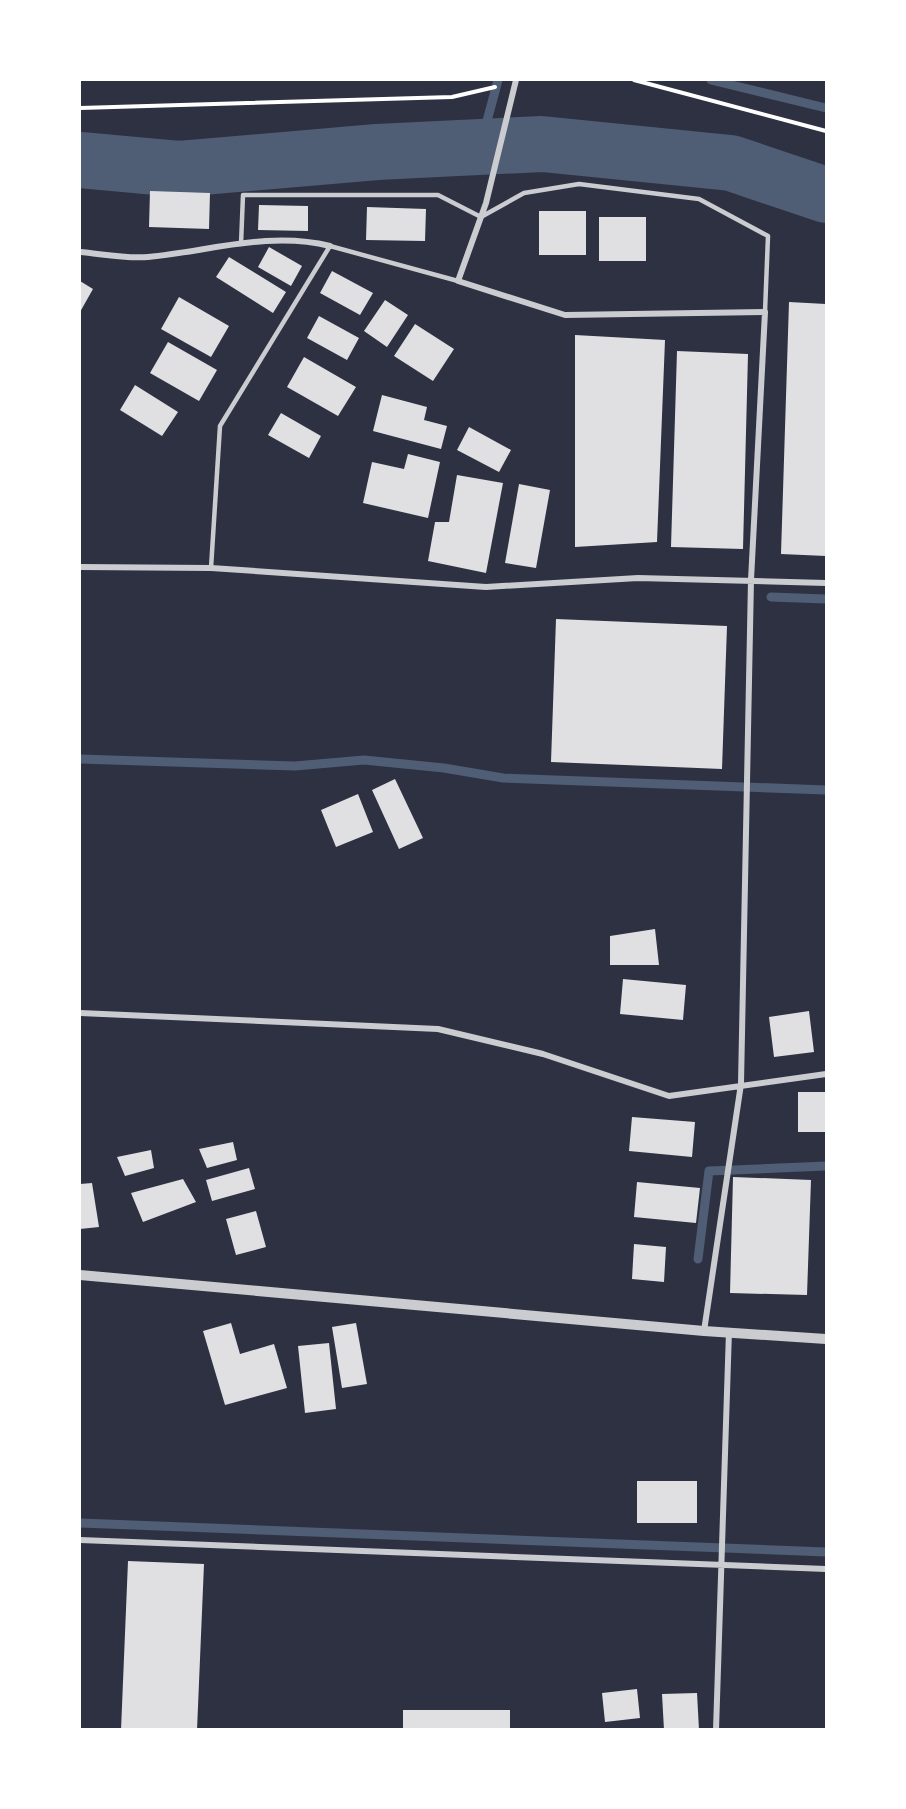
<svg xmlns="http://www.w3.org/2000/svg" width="906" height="1809" font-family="Roboto,sans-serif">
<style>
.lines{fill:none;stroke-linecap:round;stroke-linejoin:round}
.stream{stroke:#4f5d75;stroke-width:9}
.river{stroke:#4f5d75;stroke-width:56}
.building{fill:#e0e0e3}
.path{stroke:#fff;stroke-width:4}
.service{stroke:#caccd0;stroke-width:4.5}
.minor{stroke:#caccd0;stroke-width:6}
.tertiary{stroke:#caccd0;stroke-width:10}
</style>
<rect width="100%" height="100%" fill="#2d3142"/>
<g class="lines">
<path class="stream" d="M711 80 826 108
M480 147 498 80
M771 597 826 599
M80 759 295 766 364 760 444 768 503 778 826 790
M698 1259 709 1171 826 1166
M80 1523 826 1552"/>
<path class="river" d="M80 160 179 169 377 152 542 144 731 163 826 195"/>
</g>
<path class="building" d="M150 191 210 193 209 229 149 227Z
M259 205 308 206V231L258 230Z
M367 207 426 209 425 241 366 240Z
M539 211H586V255H539Z
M599 217H646V261H599Z
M269 247 302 266 291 286 258 267Z
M229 257 286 292 273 313 216 277Z
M332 271 373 293 360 315 320 293Z
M80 281 93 289 80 312Z
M179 297 229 326 211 357 161 329Z
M385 300 408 315 387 347 364 331Z
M789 302 826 304V556L781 554Z
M319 316 359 338 347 360 307 338Z
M415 324 454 349 433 381 394 356Z
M575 335 665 340 657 542 575 547Z
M168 342 217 370 199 401 150 373Z
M677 351 748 354 743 549 671 547Z
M304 357 356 387 338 416 287 387Z
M135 385 178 412 162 436 120 410Z
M382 395 427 407 424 420 447 426 441 449 373 431Z
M281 413 321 436 309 458 268 435Z
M469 427 511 450 499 472 457 450Z
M408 454 440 462 428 518 363 503 372 462 404 469Z
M457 475 503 483 486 573 428 561 435 522H449Z
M519 484 550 490 536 568 505 563Z
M556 619 727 626 722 769 551 762Z
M395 779 423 838 399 849 372 790Z
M358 794 373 832 336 847 321 810Z
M655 929 659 965H610V936Z
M623 979 686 985 683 1020 620 1014Z
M809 1011 814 1052 774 1057 769 1017Z
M798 1092H826V1132H798Z
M632 1117 695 1122 692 1157 629 1151Z
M233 1142 237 1160 207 1168 199 1149Z
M151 1150 154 1168 125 1176 117 1157Z
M249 1168 255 1189 212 1201 206 1180Z
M733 1177 811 1180 807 1295 730 1293Z
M183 1179 196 1202 143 1222 131 1193Z
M637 1182 700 1188 696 1223 634 1217Z
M92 1183 99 1227 80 1229V1184Z
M256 1211 266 1247 236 1255 226 1219Z
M634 1244 666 1247 664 1282 632 1279Z
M231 1323 240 1354 274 1344 287 1388 225 1405 203 1331Z
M356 1323 367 1384 342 1388 332 1327Z
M329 1343 336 1409 305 1413 298 1346Z
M637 1481H697V1523H637Z
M128 1561 204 1564 197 1730H121Z
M637 1689 640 1718 605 1722 602 1693Z
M697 1693 699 1730H664L662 1694Z
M403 1710H510V1730H403Z"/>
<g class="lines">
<path class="path" d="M634 80 826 131
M80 108 452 97 495 87"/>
<path class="service" d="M241 244 243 195H438L481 217 524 193 579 184 699 199 768 236 765 312
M211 568 220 426 330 246 458 281"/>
<path class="minor" d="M516 80 486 203 458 281 565 315 765 312 751 580 741 1084 704 1331
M80 252C102 254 126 259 148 257 210 251 269 231 330 246
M80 567 211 568 486 587 638 578 826 583
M80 1013 438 1029 543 1054 669 1096 826 1074
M80 1540 826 1569
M716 1730 729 1331"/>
<path class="tertiary" d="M80 1275 704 1331 826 1339"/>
</g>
<rect width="906" height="1809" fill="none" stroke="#ffffff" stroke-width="162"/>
</svg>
